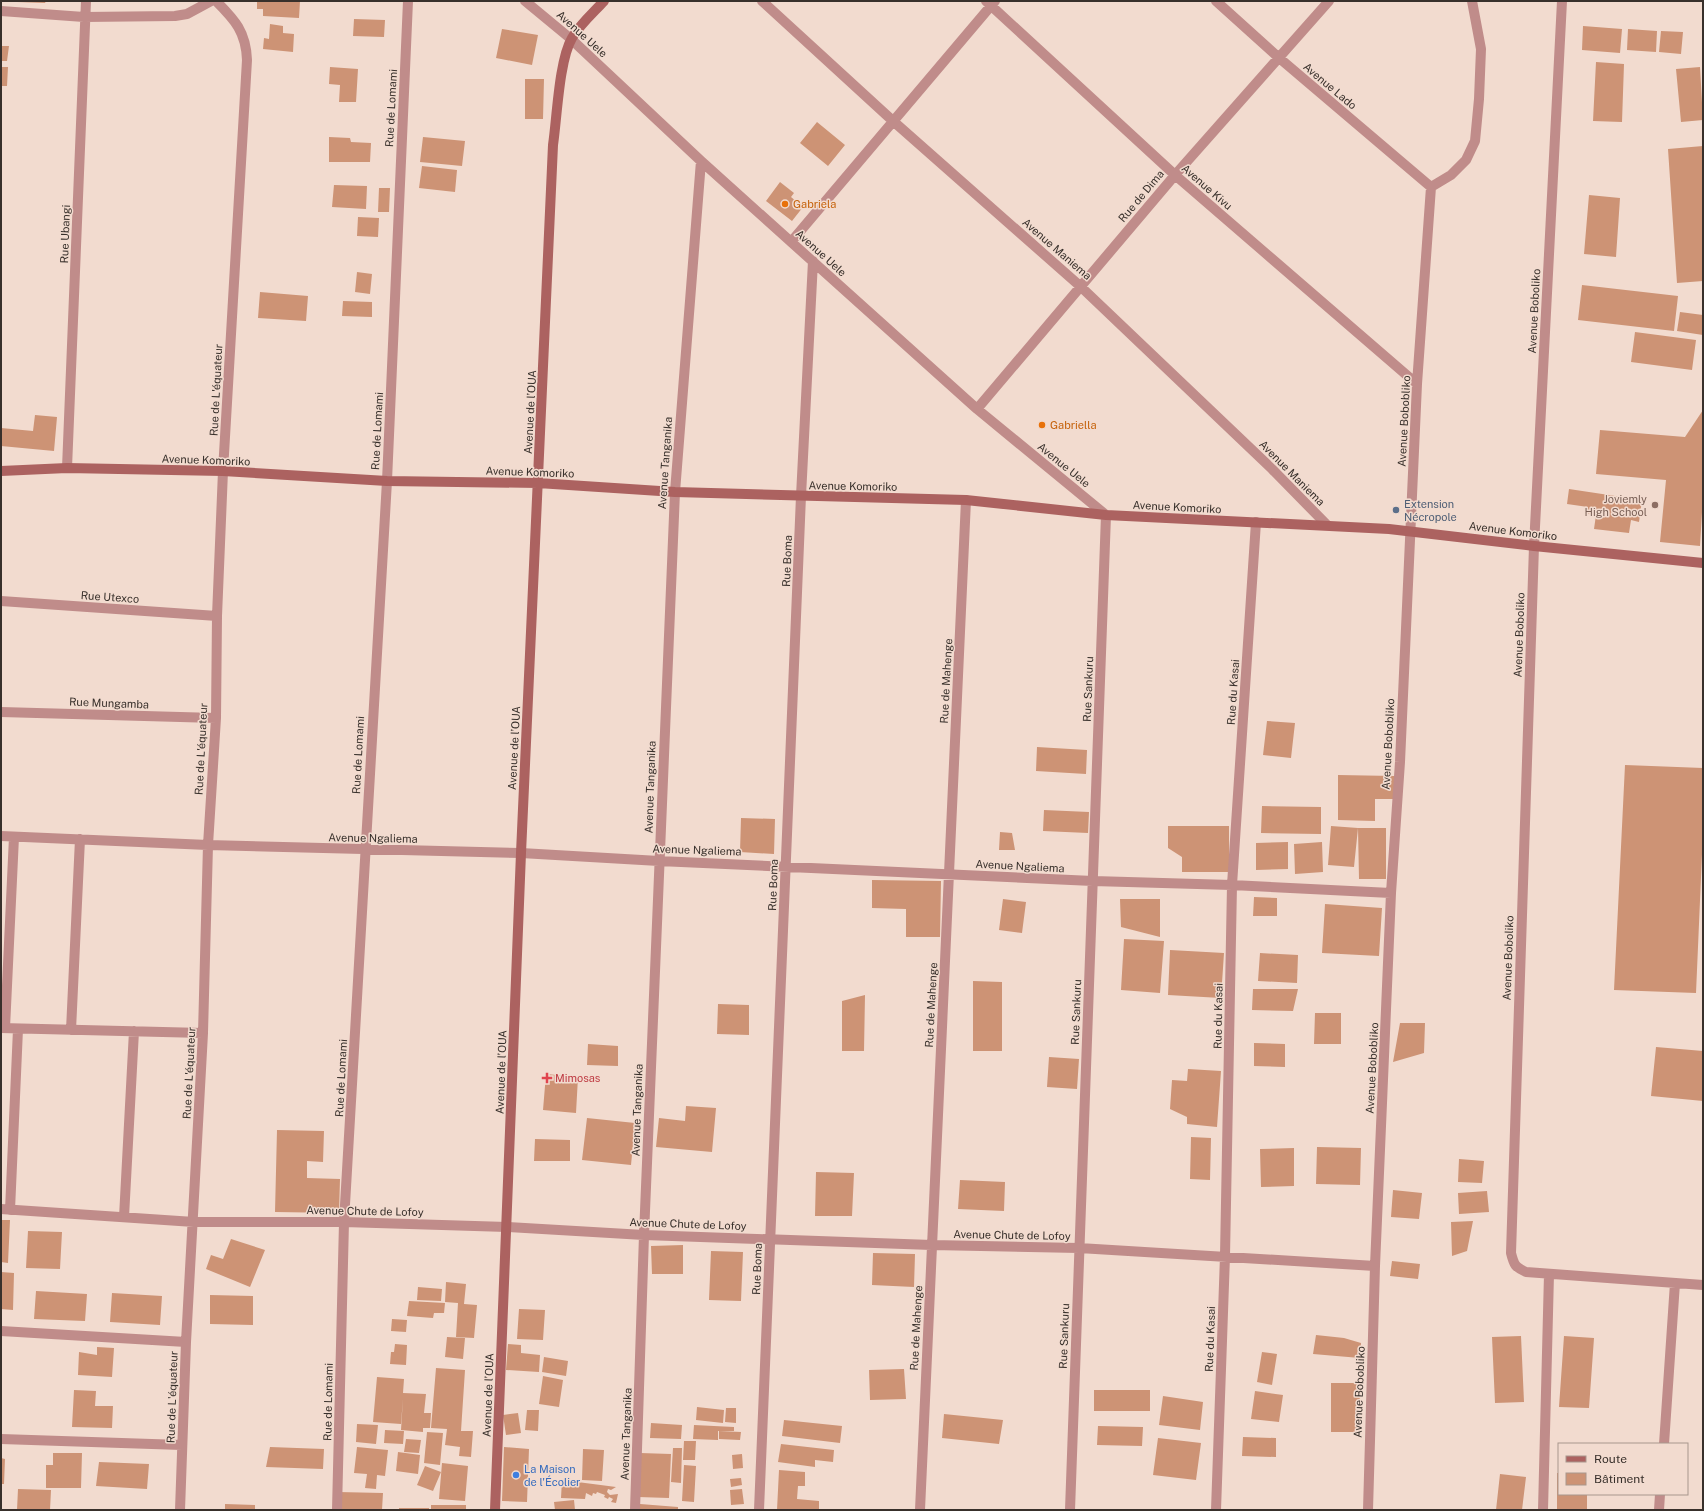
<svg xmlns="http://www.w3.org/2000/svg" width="1704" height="1511" font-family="'Public Sans',sans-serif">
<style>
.building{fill:#cd9375}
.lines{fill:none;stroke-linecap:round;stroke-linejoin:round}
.street{stroke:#c08c8a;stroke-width:10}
.secondary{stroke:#ac6260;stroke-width:10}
.food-dot{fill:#e8710a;stroke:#f2dbcf;stroke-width:1.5}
.education-dot{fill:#8d6e63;stroke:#f2dbcf;stroke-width:1.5}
.service-dot{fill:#5c6f8a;stroke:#f2dbcf;stroke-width:1.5}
.health-dot{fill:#e0444e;stroke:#f2dbcf;stroke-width:1.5}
.shop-dot{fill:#3f7fe0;stroke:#f2dbcf;stroke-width:1.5}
.labels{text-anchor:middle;stroke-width:3;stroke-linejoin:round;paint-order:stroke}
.street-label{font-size:11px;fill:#38302b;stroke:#f2dbcf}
.food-label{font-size:11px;fill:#c56008;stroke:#f2dbcf;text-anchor:start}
.education-label{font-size:11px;fill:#785e54;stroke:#f2dbcf;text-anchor:end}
.service-label{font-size:11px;fill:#4e5e75;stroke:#f2dbcf;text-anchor:start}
.health-label{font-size:11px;fill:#be3a42;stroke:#f2dbcf;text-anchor:start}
.shop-label{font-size:11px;fill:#366cbe;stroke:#f2dbcf;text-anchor:start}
</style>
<rect width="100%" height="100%" fill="#f2dbcf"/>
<path class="building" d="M17 1H46L45 3 17 2Z
M257 1H300L299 18 263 16V9H257Z
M354 19 385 20 384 37 353 36Z
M270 24 283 26V33L294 34 293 52 263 49 264 38 269 39Z
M1583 26 1622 29 1620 53 1582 50Z
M502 29 538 35 532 65 496 58Z
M1628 29 1657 31 1656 52 1627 50Z
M1661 31 1683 32 1681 54 1659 52Z
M1 46H9L7 61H1Z
M1596 62 1624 64 1622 122 1593 121Z
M1 67H8L7 86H1Z
M330 67 358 69 356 102H339L340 85 329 84Z
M1700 67 1703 120 1681 122 1676 69Z
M525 79H544L543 119H525Z
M817 122 845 145 828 166 800 143Z
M329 137 350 138 351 142 371 143 370 162H329Z
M423 137 465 141 462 166 420 162Z
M1703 146V281L1677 283 1668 149Z
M422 166 457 170 455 192 419 188Z
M780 182 794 193 791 197 803 207 792 221 766 201Z
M334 185 367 186 366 209 332 207Z
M379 188H390L389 212H378Z
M1589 195 1620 198 1616 257 1584 254Z
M358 217 379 218 378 237 357 236Z
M357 272 372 274 370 294 355 292Z
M1582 285 1678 296 1674 331 1578 320Z
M260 292 308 296 306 321 258 318Z
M343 301 372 302V317L342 316Z
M1680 312 1703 315V335L1677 331Z
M1635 332 1696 340 1692 370 1631 362Z
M1703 410V495L1700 546 1660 542 1666 480 1596 474 1600 430 1685 437Z
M35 415 57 417 54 451 1 446V428L33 431Z
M1569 489 1642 500 1639 522 1631 520 1629 533 1594 529 1596 515 1588 514V507L1567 504Z
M1267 721 1295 723 1291 758 1263 755Z
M1037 747 1087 750 1086 774 1036 771Z
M1625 765 1703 768V831L1696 993 1614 990Z
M1338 775 1394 776V799H1375V821L1338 820Z
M1262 806 1321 807V834L1261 833Z
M1044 810 1089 812 1088 833 1043 831Z
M741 818 775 819 774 854 740 852Z
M1168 826H1229V872H1182V857L1168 848Z
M1331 826 1358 828H1386V879H1359L1358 828 1354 867 1328 865Z
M1000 832 1012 833 1015 850H999Z
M1288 842V869L1256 870V843Z
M1322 842 1323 872 1295 874 1294 844Z
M872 880 941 881 940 937H906V909L872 908Z
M1254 897 1277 898V916H1253Z
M1003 899 1026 902 1022 933 999 930Z
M1120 899H1160V937L1121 927Z
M1325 904 1382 908 1379 956 1322 953Z
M1124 939 1164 941 1160 993 1121 990Z
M1170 950 1224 953 1221 998 1168 995Z
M1260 953 1298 955 1297 983 1258 981Z
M973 981 1002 982V1051H973Z
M1253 989H1298L1293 1011 1252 1010Z
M865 995 864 1051H842V1001Z
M718 1004 749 1005V1035L717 1034Z
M1315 1013H1341V1044H1314Z
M1400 1023H1425L1424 1053 1393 1062Z
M1254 1043 1285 1044V1067L1254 1066Z
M588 1044 618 1046V1066L587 1065Z
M1656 1047 1703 1051V1101L1651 1096Z
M1049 1057 1079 1059 1077 1089 1047 1087Z
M1188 1069 1221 1071 1217 1127 1187 1124V1117L1170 1109 1172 1080 1187 1081Z
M546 1074 578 1077 576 1113 543 1110Z
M686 1106 716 1108 712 1152 656 1147 659 1118 685 1121Z
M587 1118 635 1123 631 1165 582 1160Z
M277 1130 324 1131 323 1162 307 1161V1178L340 1179 339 1213 275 1212Z
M1191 1137 1211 1138 1210 1180 1190 1179Z
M535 1139 570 1140V1161H534Z
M1317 1147 1361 1148 1360 1185 1316 1184Z
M1294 1148V1186L1261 1187 1260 1149Z
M1459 1159 1484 1161 1482 1183 1458 1182Z
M816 1172 854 1173 852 1216H815Z
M960 1180 1005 1182 1004 1211 958 1209Z
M1393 1190 1422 1193 1419 1219 1391 1217Z
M1487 1191 1489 1212 1459 1214 1458 1193Z
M1 1220H10L8 1263 1 1262Z
M1473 1221 1467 1251 1452 1256 1451 1222Z
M28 1231 62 1232 60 1269 26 1268Z
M231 1239 265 1250 250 1287 206 1269 211 1255 223 1259Z
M683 1245V1274H652L651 1246Z
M711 1251 743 1252 741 1301 709 1300Z
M873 1253 915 1254 914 1287 872 1285Z
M1392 1261 1420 1264 1418 1279 1390 1276Z
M1 1272 14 1273 13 1310 1 1309Z
M446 1282 466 1284 464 1304 477 1305 474 1338 456 1337 458 1303 445 1302Z
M418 1287 442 1289 441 1301 417 1300Z
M36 1291 87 1294 85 1321 34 1319Z
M112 1293 162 1296 160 1325 110 1322Z
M210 1295 253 1296V1325L210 1324Z
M409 1301 445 1303 444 1313H434L433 1318 407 1316Z
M519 1309 545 1310 543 1340 517 1339Z
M392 1319 407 1320 406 1332 391 1331Z
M1316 1335 1344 1338 1361 1343 1360 1358 1313 1354Z
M1521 1336 1524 1402 1495 1403 1492 1337Z
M1564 1336 1594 1338 1589 1408 1559 1407Z
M447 1337 465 1338 463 1359 445 1357Z
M395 1344 407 1345 406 1365 390 1364 391 1352H394Z
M508 1344 521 1345V1353L540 1355 539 1372 506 1370Z
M97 1347 114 1348 112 1377 78 1375 79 1352 97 1355Z
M1262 1352 1277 1354 1272 1385 1257 1382Z
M544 1357 568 1361 566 1376 542 1372Z
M436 1368 465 1370 461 1431H473L471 1457 459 1456 460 1447 445 1445 447 1429 431 1428Z
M904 1369 906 1399 870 1400 869 1370Z
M543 1376 563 1380 559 1407 539 1404Z
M377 1377 404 1379 403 1393 426 1394 424 1413H431L430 1428H423V1432L401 1430 403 1398 401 1424 373 1422Z
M1331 1383H1360L1359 1432H1331Z
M74 1390 96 1391 95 1406H113L112 1428 72 1427Z
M1094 1390H1150V1411H1094Z
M1255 1391 1283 1395 1279 1422 1251 1419Z
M1163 1396 1203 1402 1200 1430 1159 1425Z
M697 1407 724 1410 723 1423 696 1420Z
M726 1408H736V1423L725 1422Z
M527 1410H539L538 1431 525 1430Z
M518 1413 521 1433 506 1435 503 1415Z
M944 1414 1003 1420 999 1444 942 1438Z
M784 1420 842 1426 840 1443 782 1436Z
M651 1423 682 1425 681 1439 650 1438Z
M357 1424 378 1425 376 1444 356 1442Z
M694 1425 734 1427V1431H718V1440L693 1439Z
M1098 1426 1143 1427 1142 1446 1097 1445Z
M385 1430 404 1431 403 1444 384 1443Z
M719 1431 741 1432 740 1440 719 1439Z
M427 1432 443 1433 440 1465 424 1463Z
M1243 1437 1276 1438V1457L1242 1456Z
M1158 1438 1201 1443 1196 1480 1153 1475Z
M406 1439 421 1440 419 1453 404 1452Z
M684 1441H696L695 1460H683Z
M781 1444 834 1450 833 1462 815 1460V1467L778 1462Z
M270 1447 324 1449 323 1469 266 1467Z
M357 1447 388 1450 385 1476 377 1475 376 1489 365 1488 367 1474 354 1473Z
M504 1447 529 1449 527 1502 502 1501Z
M673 1448H682L681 1483 671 1482Z
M583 1449 604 1450 602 1481 582 1480Z
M398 1452 420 1455 418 1474 396 1471Z
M53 1453H82L81 1488H46V1465H53Z
M640 1453 671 1454 669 1498 638 1497Z
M742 1454 743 1468 733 1469 732 1455Z
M1 1458 5 1459 4 1484H1Z
M99 1462 149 1464 147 1489 96 1486Z
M442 1463 468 1466 465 1501 439 1499Z
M684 1465 696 1466 694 1502 682 1501Z
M425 1466 441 1472 433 1491 417 1485Z
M779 1470 805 1472V1486H798L797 1499 819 1501V1510H777Z
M1557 1473H1559V1494H1587V1510H1557Z
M1500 1474 1526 1477 1522 1510H1496Z
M741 1478 742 1485 731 1487 730 1479Z
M562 1480 616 1487 611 1490 608 1489 607 1492 610 1495 618 1494 616 1503 611 1502 613 1499 609 1497 608 1499 604 1497 605 1495 597 1492 596 1494 593 1493 592 1496 586 1493 585 1499 561 1498Z
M18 1489 51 1490 50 1510H17Z
M742 1489 744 1504 731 1505 730 1490Z
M338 1492 383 1493 382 1510H338Z
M574 1500 575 1510H555L554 1502Z
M225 1504 255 1505V1510H225Z
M640 1504 678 1507V1510H640Z
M431 1505H466V1510H431Z
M399 1508H429V1510H399Z"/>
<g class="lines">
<path class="street" d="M525 1 571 39 701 161 977 409 1106 515 1070 1510
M762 1 893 121 1080 286 1272 469 1327 525
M986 1 1175 175 1417 384
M1216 1 1278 57 1431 187
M1562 1 1534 546 1511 1253C1514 1265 1515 1267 1526 1272L1703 1285
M1 11 84 17 175 16 187 14 211 1
M791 242 995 1
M977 409 1175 175 1329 1
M67 468 86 1
M1 601 217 616
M1 712 216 718
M1 836 208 845 521 853 659 861 1093 881 1232 885 1391 893
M1 1028 203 1033
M5 1028 14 837
M71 1030 80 839
M1 1209 194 1222H344L507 1227 644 1235 932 1245 1079 1248 1375 1266
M10 1210 18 1029
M124 1217 134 1031
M1 1331 186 1342
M1 1439 182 1445
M1664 1444 1675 1283
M180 1510 186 1342 203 1033 208 845 216 718 217 616 223 471 247 60C246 32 235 20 216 1
M337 1510 344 1222 387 481 408 1
M635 1510 644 1235 675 492 701 161
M759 1510 801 496 813 261
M920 1510 966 500
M1216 1510 1225 1256 1232 885 1256 522
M1368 1510 1375 1266 1391 893 1400 762 1417 384 1431 187 1451 175 1466 160 1475 141 1479 99 1481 49 1472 1
M1543 1510 1549 1274
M1659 1510 1660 1494"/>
<path class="secondary" d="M1 471 67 468 223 471 387 481 538 483 675 492 966 500 1106 515 1389 529 1534 546 1703 563
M495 1510 521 853 553 145C557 118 559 60 572 38 580 24 593 13 604 1"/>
</g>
<g class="food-dot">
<circle cx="785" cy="204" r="4"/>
<circle cx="1042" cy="425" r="4"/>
</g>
<circle class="education-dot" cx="1655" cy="505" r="4"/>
<circle class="service-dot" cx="1396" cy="510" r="4"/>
<path class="health-dot" d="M545 1072h4v4h4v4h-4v4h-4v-4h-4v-4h4z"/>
<circle class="shop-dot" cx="516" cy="1475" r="4"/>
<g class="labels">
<g class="street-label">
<text transform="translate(582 34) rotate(42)" y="4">Avenue Uele</text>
<text transform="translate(1330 86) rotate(40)" y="4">Avenue Lado</text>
<text transform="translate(391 108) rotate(-87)" y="4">Rue de Lomami</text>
<text transform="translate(1207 187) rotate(41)" y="4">Avenue Kivu</text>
<text transform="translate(1141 196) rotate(-50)" y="4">Rue de Dima</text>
<text transform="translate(65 234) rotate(-88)" y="4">Rue Ubangi</text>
<text transform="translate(1057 249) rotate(41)" y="4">Avenue Maniema</text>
<text transform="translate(821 253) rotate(42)" y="4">Avenue Uele</text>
<text transform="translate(1534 311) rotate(-87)" y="4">Avenue Boboliko</text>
<text transform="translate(216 390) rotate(-87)" y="4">Rue de L'équateur</text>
<text transform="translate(530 412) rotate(-87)" y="4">Avenue de l’OUA</text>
<text transform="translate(1404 421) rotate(-87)" y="4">Avenue Bobobliko</text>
<text transform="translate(377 431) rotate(-87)" y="4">Rue de Lomami</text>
<text transform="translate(206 460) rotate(2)" y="4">Avenue Komoriko</text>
<text transform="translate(665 463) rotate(-86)" y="4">Avenue Tanganika</text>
<text transform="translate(1064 465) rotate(39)" y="4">Avenue Uele</text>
<text transform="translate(530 472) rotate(2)" y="4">Avenue Komoriko</text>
<text transform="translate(1292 473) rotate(45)" y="4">Avenue Maniema</text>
<text transform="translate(853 486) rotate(1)" y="4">Avenue Komoriko</text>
<text transform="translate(1177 507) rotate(3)" y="4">Avenue Komoriko</text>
<text transform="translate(1513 531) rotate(7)" y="4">Avenue Komoriko</text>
<text transform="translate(787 561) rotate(-88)" y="4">Rue Boma</text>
<text transform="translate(110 597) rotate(4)" y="4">Rue Utexco</text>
<text transform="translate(1519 635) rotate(-88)" y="4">Avenue Boboliko</text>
<text transform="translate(946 681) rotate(-87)" y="4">Rue de Mahenge</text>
<text transform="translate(1088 689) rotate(-88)" y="4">Rue Sankuru</text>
<text transform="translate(1233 692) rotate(-86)" y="4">Rue du Kasai</text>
<text transform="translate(109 703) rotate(2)" y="4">Rue Mungamba</text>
<text transform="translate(1388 744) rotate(-87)" y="4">Avenue Bobobliko</text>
<text transform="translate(514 748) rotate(-87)" y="4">Avenue de l’OUA</text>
<text transform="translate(201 749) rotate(-87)" y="4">Rue de L'équateur</text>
<text transform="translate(358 755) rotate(-87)" y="4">Rue de Lomami</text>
<text transform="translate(650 787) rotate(-88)" y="4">Avenue Tanganika</text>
<text transform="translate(373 838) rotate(1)" y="4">Avenue Ngaliema</text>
<text transform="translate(697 850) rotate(2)" y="4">Avenue Ngaliema</text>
<text transform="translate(1020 866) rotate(3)" y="4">Avenue Ngaliema</text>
<text transform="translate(773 885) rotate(-88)" y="4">Rue Boma</text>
<text transform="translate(1508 958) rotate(-88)" y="4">Avenue Boboliko</text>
<text transform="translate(931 1005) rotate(-87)" y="4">Rue de Mahenge</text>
<text transform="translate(1076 1012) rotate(-88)" y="4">Rue Sankuru</text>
<text transform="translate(1218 1016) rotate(-89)" y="4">Rue du Kasai</text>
<text transform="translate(1372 1068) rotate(-87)" y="4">Avenue Bobobliko</text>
<text transform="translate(501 1072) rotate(-88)" y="4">Avenue de l’OUA</text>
<text transform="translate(189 1073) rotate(-87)" y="4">Rue de L'équateur</text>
<text transform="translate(341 1078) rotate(-87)" y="4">Rue de Lomami</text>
<text transform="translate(637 1110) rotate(-88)" y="4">Avenue Tanganika</text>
<text transform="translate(365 1211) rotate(1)" y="4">Avenue Chute de Lofoy</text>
<text transform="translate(688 1224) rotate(2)" y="4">Avenue Chute de Lofoy</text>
<text transform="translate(1012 1235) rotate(1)" y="4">Avenue Chute de Lofoy</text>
<text transform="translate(757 1269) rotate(-88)" y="4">Rue Boma</text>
<text transform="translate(916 1328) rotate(-87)" y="4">Rue de Mahenge</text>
<text transform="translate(1064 1336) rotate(-88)" y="4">Rue Sankuru</text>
<text transform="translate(1210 1339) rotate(-88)" y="4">Rue du Kasai</text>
<text transform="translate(1359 1392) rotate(-88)" y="4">Avenue Bobobliko</text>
<text transform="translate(488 1395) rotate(-88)" y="4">Avenue de l’OUA</text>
<text transform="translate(172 1397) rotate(-88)" y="4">Rue de L'équateur</text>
<text transform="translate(328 1402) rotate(-89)" y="4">Rue de Lomami</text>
<text transform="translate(626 1434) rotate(-88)" y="4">Avenue Tanganika</text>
</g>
<g class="food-label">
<text x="793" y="208">Gabriela</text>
<text x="1050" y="429">Gabriella</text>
</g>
<g class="education-label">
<text x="1647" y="503">Joviemly<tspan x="1647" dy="13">High School</tspan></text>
</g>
<g class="service-label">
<text x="1404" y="508">Extension<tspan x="1404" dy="13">Nécropole</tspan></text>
</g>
<g class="health-label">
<text x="555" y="1082">Mimosas</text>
</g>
<g class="shop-label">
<text x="524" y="1473">La Maison<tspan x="524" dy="13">de l'Écolier</tspan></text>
</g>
</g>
<rect width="1704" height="1511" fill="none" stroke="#38302b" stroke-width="4"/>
<rect x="1558" y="1443" width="130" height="52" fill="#f2dbcf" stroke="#a8978d"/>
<rect x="1566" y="1456" width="20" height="6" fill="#ac6260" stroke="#a8978d"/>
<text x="1594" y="1463" font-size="12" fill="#38302b">Route</text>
<rect x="1566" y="1473" width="20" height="12" fill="#cd9375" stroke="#a8978d"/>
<text x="1594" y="1483" font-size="12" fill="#38302b">Bâtiment</text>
</svg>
